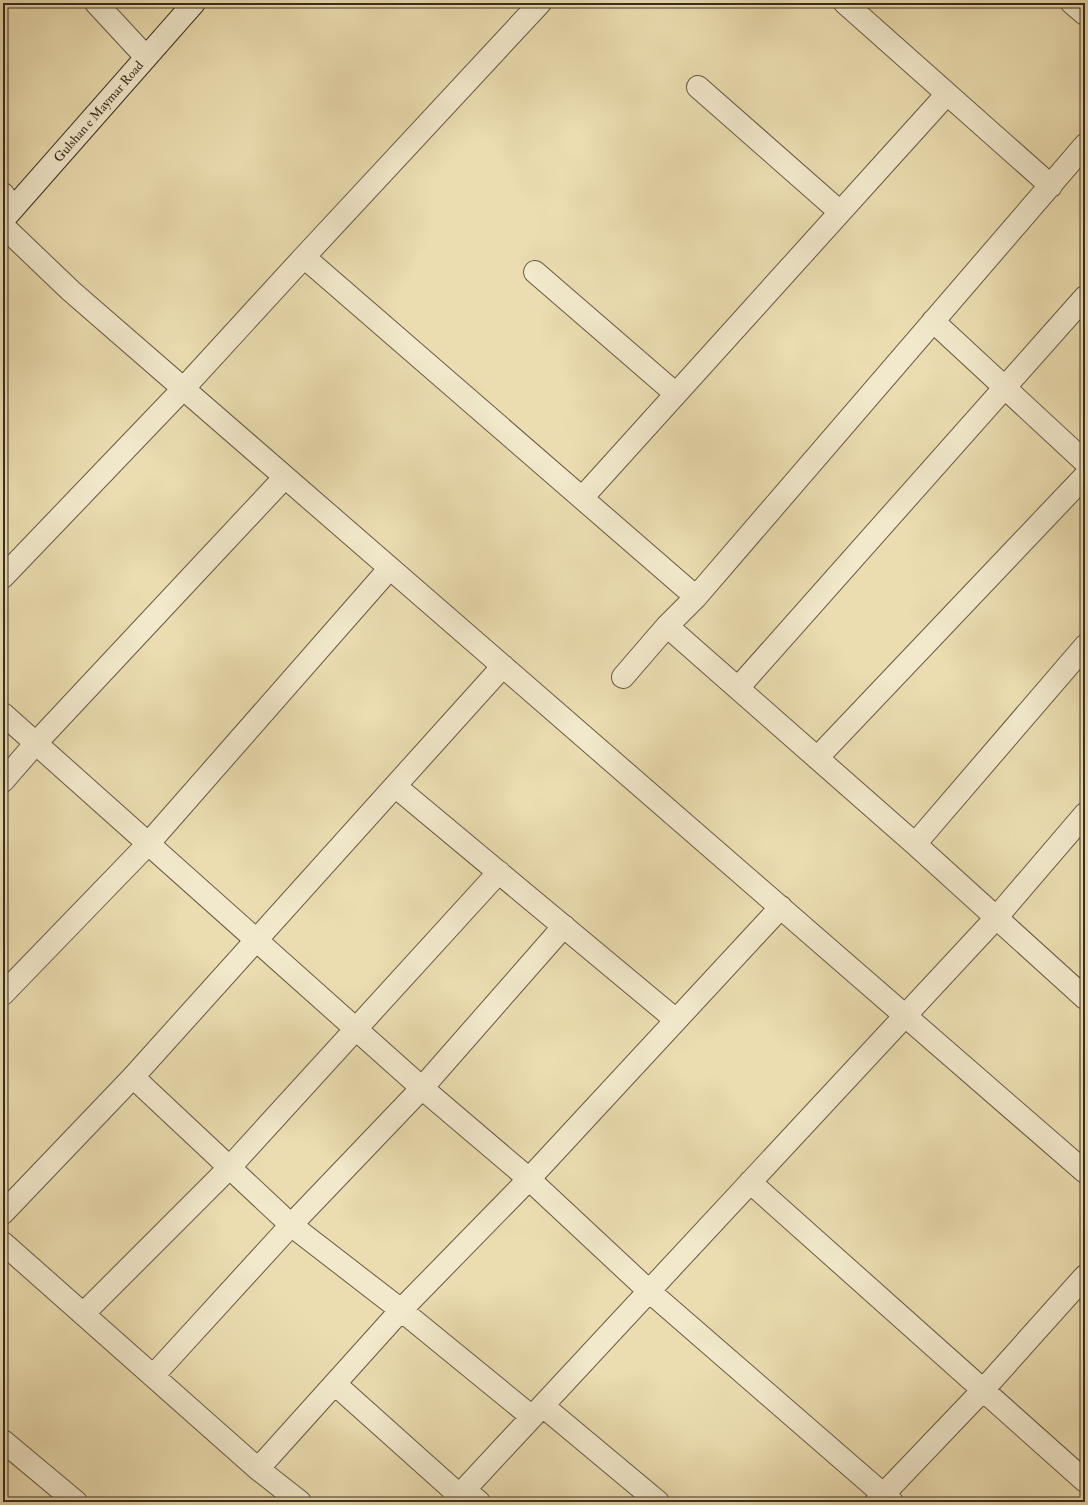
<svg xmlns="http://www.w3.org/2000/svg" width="1088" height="1505" font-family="'IM FELL Double Pica',serif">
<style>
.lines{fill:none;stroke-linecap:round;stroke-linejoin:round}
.street-casing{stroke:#665942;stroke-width:24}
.secondary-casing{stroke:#3a2d1e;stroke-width:24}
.street{stroke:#f2e9cc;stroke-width:22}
.secondary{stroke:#f2e9cc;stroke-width:22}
.labels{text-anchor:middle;stroke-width:3;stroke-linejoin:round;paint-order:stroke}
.street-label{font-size:13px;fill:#3a2d1e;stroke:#f2e9cc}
</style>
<rect width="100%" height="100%" fill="#ebddb0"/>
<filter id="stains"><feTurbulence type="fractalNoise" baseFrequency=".005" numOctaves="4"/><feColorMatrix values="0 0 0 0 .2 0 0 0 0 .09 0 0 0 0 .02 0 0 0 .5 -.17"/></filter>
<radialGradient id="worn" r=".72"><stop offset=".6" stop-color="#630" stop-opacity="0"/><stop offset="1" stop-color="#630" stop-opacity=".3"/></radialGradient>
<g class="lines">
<g class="street-casing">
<path id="street" d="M96 3 146 57
M845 3 1051 186
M1072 3 1085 14
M698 87 840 212
M3 194 13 208
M3 226 71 291 1085 1172
M304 257 696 597
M535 272 676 394
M933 321 1085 462
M582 498 947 94
M3 577 183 389 304 257 540 3
M667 626 915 844 1085 998
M623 677 667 626 696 597 1085 145
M738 688 1085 297
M3 714 422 1088 529 1179 649 1291 892 1502
M817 758 1085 476
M3 781 36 743 285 477
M395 786 676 1020
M915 844 1085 646
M3 994 148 844 390 568
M133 1077 291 1225 401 1310 532 1417
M750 1182 1085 1481
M3 1213 133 1077 503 666
M3 1243 258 1469 300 1502
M83 1314 230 1167 499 872
M153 1376 291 1225 422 1088 564 926
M335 1384 459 1495
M543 1406 658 1502
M3 1441 76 1502
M258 1469 401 1310 529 1179 781 907
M465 1490 479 1502
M453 1502 996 918 1085 814
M876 1502 983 1390 1085 1276"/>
</g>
<g class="secondary-casing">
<path id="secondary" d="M3 220 194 3"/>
</g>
<use href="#street" class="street"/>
<use href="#secondary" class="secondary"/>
</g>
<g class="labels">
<g class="street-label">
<text transform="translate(98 111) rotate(-49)" y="5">Gulshan e Maymar Road</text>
</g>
</g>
<rect width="1088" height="1505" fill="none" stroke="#ebddb0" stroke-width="16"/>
<rect x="4" y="4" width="1080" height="1497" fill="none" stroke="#3a2d1e" stroke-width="2"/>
<rect x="8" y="8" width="1072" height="1489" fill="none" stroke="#3a2d1e"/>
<rect width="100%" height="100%" filter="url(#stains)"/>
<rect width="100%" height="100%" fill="url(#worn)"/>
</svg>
